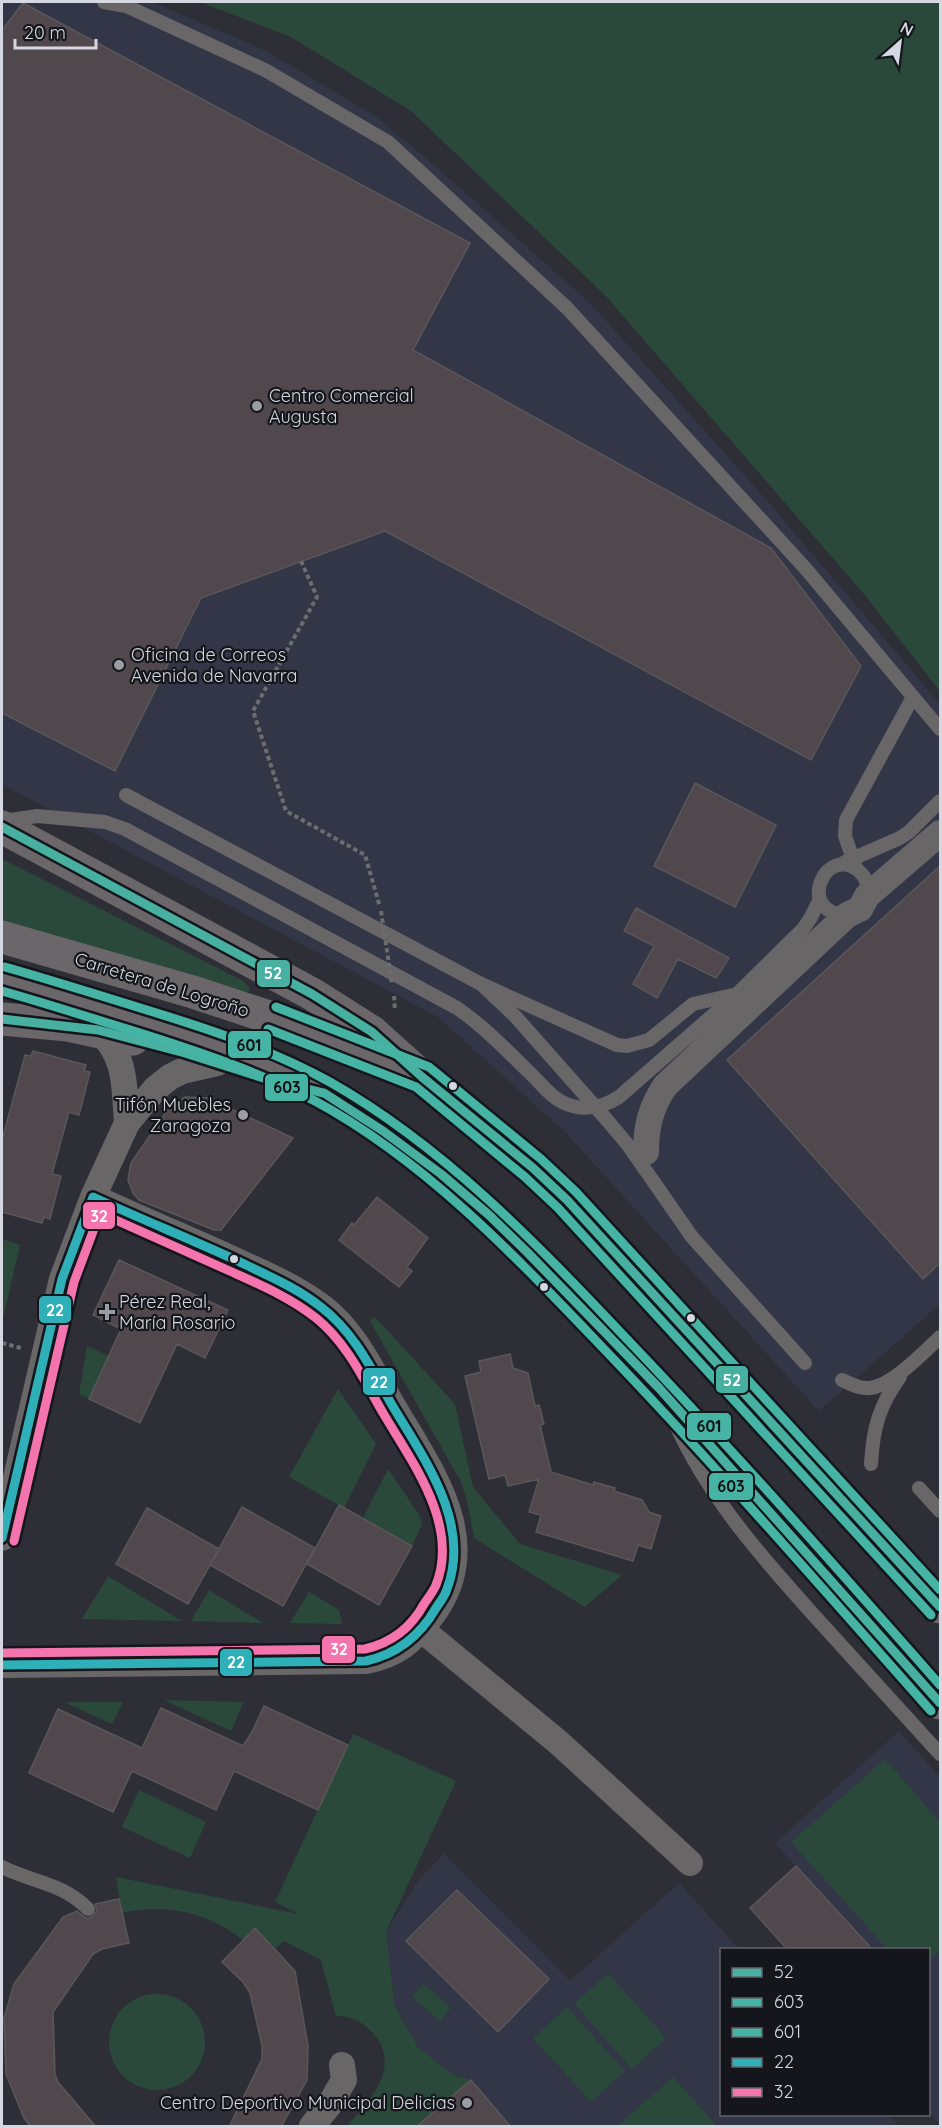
<svg xmlns="http://www.w3.org/2000/svg" width="942" height="2128" font-family="Quicksand,sans-serif">
<style>
.built{fill:#323646}
.green{fill:#2a493b}
.building{fill:#50484c;stroke:#5a575a;stroke-width:1.5}
.lines{fill:none;stroke-linecap:round;stroke-linejoin:round}
.path{stroke:#6d6c6e;stroke-width:4;stroke-dasharray:4.5 3;stroke-linecap:butt}
.service{stroke:#686666;stroke-width:14}
.minor{stroke:#686666;stroke-width:26}
.primary{stroke:#6a6669;stroke-width:33}
.path-bridge{stroke:#6d6c6e;stroke-width:4;stroke-dasharray:4.5 3;stroke-linecap:butt}
.service-bridge{stroke:#686666;stroke-width:14}
.bus-1-casing{stroke:#14161b;stroke-width:14}
.bus-2-casing{stroke:#14161b;stroke-width:14}
.bus-3-casing{stroke:#14161b;stroke-width:14}
.bus-4-casing{stroke:#14161b;stroke-width:14}
.bus-5-casing{stroke:#14161b;stroke-width:14}
.bus-1{stroke:#48b0a0;stroke-width:9}
.bus-2{stroke:#45b4a4;stroke-width:9}
.bus-3{stroke:#45b4a4;stroke-width:9}
.bus-4{stroke:#2fb0b9;stroke-width:9}
.bus-5{stroke:#f474ad;stroke-width:9}
.poi-dot{fill:#9b9da4;stroke:#14161b;stroke-width:2}
.bus-dot{fill:#d5d8e0;stroke:#14161b;stroke-width:2}
.labels{text-anchor:middle;stroke-width:4.5;stroke-linejoin:round;paint-order:stroke}
.poi-label{font-size:18px;fill:#d5d8e0;stroke:#14161b;text-anchor:start}
.street-label{font-size:18px;fill:#d5d8e0;stroke:#14161b}
.line-badge{stroke:#14161b;stroke-width:2}
.badge-label{font-size:16px;text-anchor:middle;font-weight:bold;fill:#fff}
.pale-badge-label{font-size:16px;text-anchor:middle;font-weight:bold;fill:#111}
</style>
<rect width="100%" height="100%" fill="#2e2f36"/>
<path class="built" d="M2 2H148L154 3 264 50 375 116 435 166 591 304 763 496 940 704V1304L819 1411 565 1132 438 1017 2 784Z
M899 1731 940 1777V2125L929 2112 928 1950 788 1949 750 1908 796 1866 775 1843Z
M444 1853 570 1981 679 1883 739 1949 722 1950V2114L889 2115 899 2126H511L471 2080 453 2075 418 2047 395 2007 386 1932 418 1881Z"/>
<path class="green" d="M200 2H940V691L863 593 605 295 411 111 291 37Z
M2 859 243 981 250 988 248 993 2 928Z
M2 1239 20 1245 2 1323Z
M375 1317 455 1404 473 1487 520 1544 622 1575 585 1607 474 1538 467 1500 461 1482 370 1321Z
M87 1346 109 1356 89 1399 79 1394Z
M338 1389 376 1444 344 1508 289 1477Z
M388 1469 420 1516 422 1524 412 1546 363 1518Z
M108 1576 182 1621 82 1619Z
M209 1590 263 1623 191 1621Z
M309 1592 339 1610 342 1624 290 1623Z
M164 1700 244 1702 231 1731Z
M64 1702H123L112 1724Z
M353 1734 456 1781 386 1932 395 2007 418 2047 453 2075 471 2080 511 2126H347C369 2101 403 2068 373 2033 363 2022 351 2016 336 2016L321 1960 284 1941 276 1948 255 1929 243 1940C208 1912 165 1903 122 1913L116 1877 299 1914 275 1902Z
M885 1759 940 1822V1949L929 1960 928 1950 887 1949 791 1842Z
M139 1790 206 1822 190 1858 122 1827Z
M608 1973 666 2038 632 2069 574 2004Z
M424 1984 451 2008 440 2021 412 1997Z
M109 2042a48 48 0 1 1 96 0a48 48 0 1 1-96 0Z
M567 2007 625 2071 591 2102 533 2038Z
M673 2077 717 2126H617Z"/>
<path class="building" d="M23 3 470 243 413 350 771 548 861 666 811 760 385 531 201 598 115 771 2 713V30Z
M695 783 776 825 735 907 654 866Z
M940 866V1263L923 1279 727 1060Z
M636 908 729 958 716 978 678 959 657 998 633 984 654 946 624 931Z
M33 1051 86 1065 84 1071 90 1072 79 1115 69 1112 52 1174 61 1176 50 1219 44 1217 42 1223 2 1212V1140L25 1055 31 1056Z
M185 1097 208 1098 293 1138 221 1230H214L139 1200 133 1193 128 1180 131 1163 168 1109Z
M377 1197 428 1238 407 1267 412 1271 399 1287 339 1240 352 1223 354 1225Z
M119 1260 228 1310 205 1358 177 1344 140 1423 89 1399 121 1329 93 1315Z
M510 1354 513 1368 528 1373 535 1406 539 1405 544 1424 540 1425 551 1472 593 1485 594 1482 615 1488 614 1491 642 1500 649 1512 661 1516 651 1549 638 1545 633 1561 536 1532 541 1515 529 1512 539 1479 508 1486 505 1475 489 1479 465 1376 481 1372 479 1361Z
M339 1505 412 1546 379 1605 307 1564Z
M242 1507 315 1548 283 1606 210 1565Z
M147 1508 219 1549 188 1604 116 1564Z
M264 1706 348 1745 318 1810 234 1771 216 1810 132 1771 113 1812 29 1773 58 1709 142 1748 161 1708 243 1746 253 1730Z
M796 1866 873 1950H788L750 1908Z
M457 1890 549 1979 498 2032 406 1941Z
M119 1899 129 1943 102 1949 93 1954 53 2012 55 2074 58 2082 96 2127H31L24 2118 6 2074 4 2018 14 1984 63 1917 77 1911 86 1918H90L97 1911 95 1904Z
M255 1928 295 1971 308 2046 307 2080 281 2127H229L262 2059V2045L250 1993 243 1982 222 1962Z
M471 2080 511 2127H416Z"/>
<g class="lines">
<path class="path" d="M301 561 317 597 253 711 286 811 365 855 380 907
M394 996 395 1011
M2 1343 21 1348"/>
<path class="service" d="M104 2 126 6 265 70 388 142 567 308 806 569 940 729
M126 795 481 984 617 1045 627 1046 649 1040 693 1004 737 994 803 929 810 919 820 899
M4 821 37 816 105 822 125 829 457 1008C486 1028 509 1053 534 1077 542 1085 551 1097 562 1102 582 1112 600 1109 619 1097L737 994
M845 862 900 838 909 832 940 801
M856 868 845 836 846 820 913 697
M847 915C794 913 826 843 859 871 867 878 868 886 867 896
M607 1120 628 1145 692 1237 805 1363
M842 1380C851 1384 859 1389 869 1388 891 1387 924 1352 940 1337
M675 1423C709 1499 765 1561 820 1622 860 1666 900 1710 940 1754
M871 1464C873 1428 879 1406 900 1377
M919 1488 940 1511
M2 1867C31 1882 63 1883 88 1909"/>
<path class="minor" d="M98 1030C127 1056 124 1087 127 1123
M646 1152C646 1126 651 1107 665 1086L847 915 860 909 867 896 940 833
M2 1538 62 1279 93 1197 127 1123 155 1089 170 1077 182 1071 217 1063
M422 1630 558 1742 690 1863
M2 1665 366 1661C397 1655 412 1642 431 1617 487 1544 431 1471 393 1406 373 1372 354 1331 322 1307 293 1285 258 1271 226 1256 181 1236 137 1217 93 1197
M312 2126 330 2104 344 2080 342 2065"/>
<path class="primary" d="M2 827 312 994 372 1032 422 1077 533 1168 567 1200 940 1607
M2 937 193 992 287 1023 406 1071
M2 979C49 992 95 1006 142 1021 204 1040 266 1061 323 1092 427 1149 510 1235 592 1319 712 1443 826 1574 940 1703
M2 1019 68 1025 133 1039"/>
<path class="path-bridge" d="M381 911 392 984"/>
<path class="service-bridge" d="M481 984 515 1016 607 1120"/>
<g class="bus-1-casing">
<path id="bus-1" d="M2 827 312 994 372 1032 422 1077 533 1168 567 1200 940 1607
M2 1019 98 1030 185 1053 270 1080 324 1093 383 1131 441 1174 489 1215 527 1252 659 1388 940 1703"/>
</g>
<g class="bus-2-casing">
<path id="bus-2" d="M2 991C48 1004 94 1019 140 1033 200 1052 259 1072 315 1101 426 1161 516 1257 603 1348 716 1466 823 1589 931 1711
M268 1029 416 1087 525 1177 558 1208 931 1615"/>
</g>
<g class="bus-3-casing">
<path id="bus-3" d="M5 967C54 981 102 996 150 1011 212 1030 274 1051 330 1082 444 1147 534 1241 623 1335 732 1449 836 1567 940 1685
M276 1007 429 1067 541 1159 576 1192 940 1590"/>
</g>
<g class="bus-4-casing">
<path id="bus-4" d="M2 1538 62 1279 93 1197C141 1219 190 1239 238 1261 266 1275 296 1287 321 1307 354 1332 372 1370 392 1405 424 1459 472 1523 447 1589 445 1596 440 1602 436 1608 420 1636 397 1654 366 1661L2 1665"/>
</g>
<g class="bus-5-casing">
<path id="bus-5" d="M2 1653 365 1649C391 1643 411 1628 424 1604 428 1598 433 1592 436 1585 460 1525 412 1462 383 1413 364 1380 347 1343 316 1318 291 1298 261 1285 232 1272 188 1252 144 1233 100 1213L74 1282 14 1541"/>
</g>
<use href="#bus-1" class="bus-1"/>
<use href="#bus-2" class="bus-2"/>
<use href="#bus-3" class="bus-3"/>
<use href="#bus-4" class="bus-4"/>
<use href="#bus-5" class="bus-5"/>
</g>
<g class="poi-dot">
<circle cx="257" cy="406" r="6"/>
<circle cx="119" cy="665" r="6"/>
<circle cx="243" cy="1115" r="6"/>
<path d="M104 1303h6v6h6v6h-6v6h-6v-6h-6v-6h6z"/>
<circle cx="467" cy="2103" r="6"/>
</g>
<g class="bus-dot">
<circle cx="453" cy="1086" r="5"/>
<circle cx="234" cy="1259" r="5"/>
<circle cx="544" cy="1287" r="5"/>
<circle cx="691" cy="1318" r="5"/>
</g>
<g class="labels">
<g class="poi-label">
<text x="269" y="402">Centro Comercial<tspan x="269" dy="21">Augusta</tspan></text>
<text x="131" y="661">Oficina de Correos<tspan x="131" dy="21">Avenida de Navarra</tspan></text>
<text x="231" y="1111" text-anchor="end">Tifón Muebles<tspan x="231" dy="21">Zaragoza</tspan></text>
<text x="119" y="1308">Pérez Real,<tspan x="119" dy="21">María Rosario</tspan></text>
<text x="455" y="2109" text-anchor="end">Centro Deportivo Municipal Delicias</text>
</g>
<g class="street-label">
<text transform="translate(162 985) rotate(17)" y="6">Carretera de Logroño</text>
</g>
</g>
<g class="line-badge">
<rect x="256" y="959" width="35" height="29" rx="6" fill="#48b0a0"/>
<rect x="227" y="1030" width="45" height="29" rx="6" fill="#45b4a4"/>
<rect x="264" y="1073" width="45" height="29" rx="6" fill="#45b4a4"/>
<rect x="82" y="1201" width="34" height="29" rx="6" fill="#f474ad"/>
<rect x="38" y="1295" width="34" height="29" rx="6" fill="#2fb0b9"/>
<rect x="715" y="1365" width="34" height="29" rx="6" fill="#48b0a0"/>
<rect x="362" y="1367" width="34" height="29" rx="6" fill="#2fb0b9"/>
<rect x="686" y="1412" width="46" height="29" rx="6" fill="#45b4a4"/>
<rect x="708" y="1472" width="46" height="29" rx="6" fill="#45b4a4"/>
<rect x="321" y="1635" width="35" height="29" rx="6" fill="#f474ad"/>
<rect x="219" y="1648" width="34" height="29" rx="6" fill="#2fb0b9"/>
</g>
<g class="badge-label">
<text x="273" y="979">52</text>
<text x="99" y="1222">32</text>
<text x="55" y="1316">22</text>
<text x="732" y="1386">52</text>
<text x="379" y="1388">22</text>
<text x="339" y="1655">32</text>
<text x="236" y="1668">22</text>
</g>
<g class="pale-badge-label">
<text x="249" y="1051">601</text>
<text x="287" y="1093">603</text>
<text x="709" y="1432">601</text>
<text x="731" y="1492">603</text>
</g>
<rect width="942" height="2128" fill="none" stroke="#d5d8e0" stroke-width="6"/>
<rect x="720" y="1948" width="210" height="168" fill="#14161b" stroke="#61646a" stroke-width="1.5"/>
<rect x="732" y="1968" width="30" height="9" fill="#48b0a0" stroke="#61646a" stroke-width="1.5"/>
<text x="774" y="1978" font-size="18" fill="#d5d8e0">52</text>
<rect x="732" y="1998" width="30" height="9" fill="#45b4a4" stroke="#61646a" stroke-width="1.5"/>
<text x="774" y="2008" font-size="18" fill="#d5d8e0">603</text>
<rect x="732" y="2028" width="30" height="9" fill="#45b4a4" stroke="#61646a" stroke-width="1.5"/>
<text x="774" y="2038" font-size="18" fill="#d5d8e0">601</text>
<rect x="732" y="2058" width="30" height="9" fill="#2fb0b9" stroke="#61646a" stroke-width="1.5"/>
<text x="774" y="2068" font-size="18" fill="#d5d8e0">22</text>
<rect x="732" y="2088" width="30" height="9" fill="#f474ad" stroke="#61646a" stroke-width="1.5"/>
<text x="774" y="2098" font-size="18" fill="#d5d8e0">32</text>
<g transform="translate(900 42) rotate(28)" stroke="#14161b" stroke-width="4.5" paint-order="stroke">
<path d="M0-4.5L10 22L0 15L-10 22Z" fill="#d5d8e0"/>
<text y="-9" font-size="16" font-weight="bold" text-anchor="middle" fill="#d5d8e0">N</text>
</g>
<path d="M15 39v9h81v-9" fill="none" stroke="#d5d8e0" stroke-width="3"/>
<text x="24" y="39" font-size="18" fill="#d5d8e0" stroke="#14161b" stroke-width="4.5" paint-order="stroke">20 m</text>
</svg>
